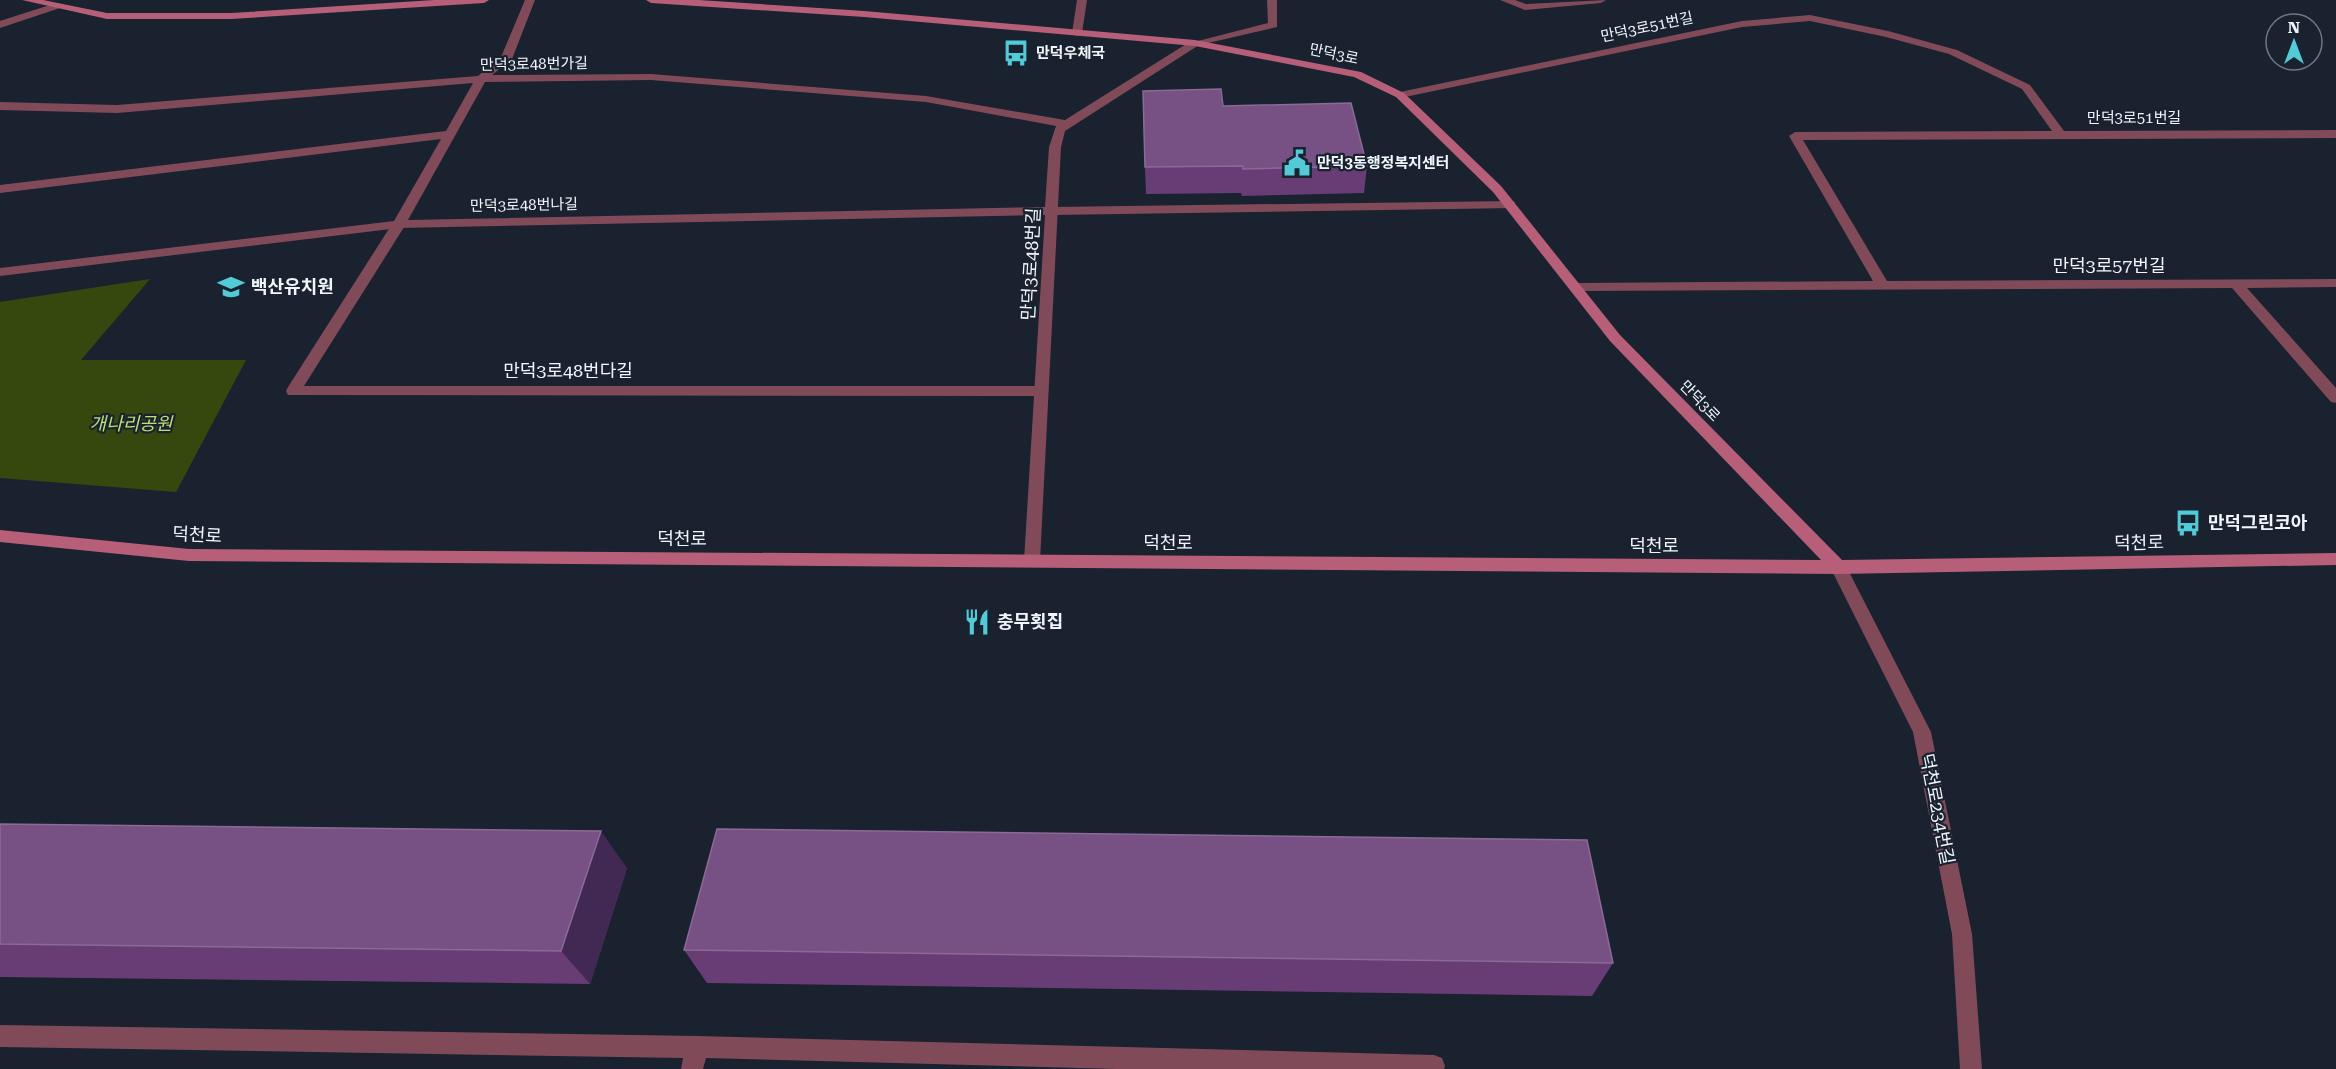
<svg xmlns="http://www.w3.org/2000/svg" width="2336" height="1069" font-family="'Roboto Serif','Noto Sans KR',serif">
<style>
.green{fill:#37480f}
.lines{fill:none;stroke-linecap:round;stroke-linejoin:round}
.service{fill:#814a58;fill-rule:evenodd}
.minor{fill:#814a58;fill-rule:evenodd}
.secondary{fill:#b75f78;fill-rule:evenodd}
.wall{fill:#683c75}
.shaded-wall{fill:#422953}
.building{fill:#775084;stroke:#8a6a97;stroke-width:1.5}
.labels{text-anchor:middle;stroke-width:4.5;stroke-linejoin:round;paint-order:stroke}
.far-street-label{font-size:15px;fill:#eff6fe;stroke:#19222e}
.far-poi-label{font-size:15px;font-weight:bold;fill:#eff6fe;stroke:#19222e;text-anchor:start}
.street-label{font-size:18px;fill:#eff6fe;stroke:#19222e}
.poi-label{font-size:18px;font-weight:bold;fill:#eff6fe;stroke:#19222e;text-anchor:start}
.park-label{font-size:18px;font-style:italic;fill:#bde074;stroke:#19222e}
</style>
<rect width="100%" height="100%" fill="#19222e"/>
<path class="green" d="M150 279 81 360H246L176 492 0 478V302Z"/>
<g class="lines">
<path class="service" d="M1077 0H1087L1082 33 1077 36 1072 33Z
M1267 0H1277V27L1195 46 1190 43 1268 23Z
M1500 0H1515L1526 4 1606 0 1601 3 1525 10Z
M56 3 60 4V8L0 28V21Z
M1510 201 1515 202V208L1052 215 1046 211 1052 207Z
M399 220 406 224 304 386H1042L1049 391 1042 396 288 395 286 391 288 387 392 224Z
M0 1025 697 1036 1434 1055 1442 1058 1445 1066 1444 1069H1117L706 1058 703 1069H681L683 1058 0 1047Z"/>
<path class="minor" d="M525 0H535L512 59 492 75 651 74 926 96 1065 120 1191 41H1199V45L1065 131 1061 147 1040 561 1038 566H1026L1024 561 1045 215 399 228 0 276V268L394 221 441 139 0 193V185L446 131 473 83 117 113 0 110V102L117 105 478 76 501 57ZM651 80 926 102 1056 126 1049 147 1045 207 408 220 485 82Z
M1810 15 1888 31 1957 50 2030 85 2064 131 2336 130V138L1803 140 1887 281 2336 279V287L2247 288 2336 388V403L2331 402 2232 288 1575 291 1568 287 1575 283 1873 281 1789 136 1795 132 2052 131 2022 89 1949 54 1886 37 1810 21 1742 27 1400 98 1394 95 1400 92 1742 21Z
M1838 560 1844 562 1931 732 1972 934 1982 1069H1960L1952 934 1913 732 1830 567 1832 562Z"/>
<path class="secondary" d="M22 0H43L107 13H231L434 0H489L484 3 231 19H107Z
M646 0H699L864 11 1195 40 1361 72 1404 93 1501 186 1620 335 1842 560 2336 553V565L1838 574 189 561 0 542V530L189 549 1821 560 1610 341 1493 192 1396 97 1354 77 1195 46 864 17 651 3Z"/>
</g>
<path class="wall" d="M1223 106 1367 166 1364 193 1242 196 1241 193 1146 194 1143 117Z
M0 824 627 868 590 984 0 977Z
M684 950 1613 963 1592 996 707 983Z"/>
<path class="shaded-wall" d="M601 831 627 868 590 984 561 951Z"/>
<path class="building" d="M1221 89 1223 106 1351 103 1367 166 1243 169V166L1145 167 1143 91Z
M0 824 601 831 561 951 0 944Z
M717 829 1587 840 1613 963 684 950Z"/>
<defs>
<g id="bus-bare" transform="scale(2.07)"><path d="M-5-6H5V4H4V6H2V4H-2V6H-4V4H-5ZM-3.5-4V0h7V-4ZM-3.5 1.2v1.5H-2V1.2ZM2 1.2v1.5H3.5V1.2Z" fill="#52cbd8" stroke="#19222e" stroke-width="2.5" paint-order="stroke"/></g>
<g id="civic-bare" transform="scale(2.07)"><path d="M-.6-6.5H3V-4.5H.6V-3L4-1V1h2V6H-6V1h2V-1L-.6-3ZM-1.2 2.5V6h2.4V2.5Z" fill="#52cbd8" stroke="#19222e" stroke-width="2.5" paint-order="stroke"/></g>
<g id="school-bare" transform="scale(2.07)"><path d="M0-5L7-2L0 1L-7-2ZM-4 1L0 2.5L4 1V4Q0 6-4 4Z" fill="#52cbd8" stroke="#19222e" stroke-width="2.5" paint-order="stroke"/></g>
<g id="restaurant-bare" transform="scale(2.07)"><path d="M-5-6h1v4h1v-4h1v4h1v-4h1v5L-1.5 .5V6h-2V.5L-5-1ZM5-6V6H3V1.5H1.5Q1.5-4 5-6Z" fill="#52cbd8" stroke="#19222e" stroke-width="2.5" paint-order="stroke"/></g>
</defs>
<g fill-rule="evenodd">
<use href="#bus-bare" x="1016" y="53"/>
<use href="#civic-bare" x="1297" y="163"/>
<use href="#school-bare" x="231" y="287"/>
<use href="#bus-bare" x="2188" y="523"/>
<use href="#restaurant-bare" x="977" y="622"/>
</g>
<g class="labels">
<g class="far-street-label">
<text transform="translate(1647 27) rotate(-12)" y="5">만덕3로51번길</text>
<text transform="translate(1334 54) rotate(12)" y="5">만덕3로</text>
<text transform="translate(534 64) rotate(-1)" y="5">만덕3로48번가길</text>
<text x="2134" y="123">만덕3로51번길</text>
<text transform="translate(524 205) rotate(-1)" y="5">만덕3로48번나길</text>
<text transform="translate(1700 401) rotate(46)" y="5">만덕3로</text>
</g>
<g class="far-poi-label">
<text x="1036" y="58">만덕우체국</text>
<text x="1317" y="168">만덕3동행정복지센터</text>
</g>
<g class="street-label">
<text transform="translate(1031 264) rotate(-87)" y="6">만덕3로48번길</text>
<text x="2109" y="272">만덕3로57번길</text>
<text x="568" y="377">만덕3로48번다길</text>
<text transform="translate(197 535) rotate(3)" y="6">덕천로</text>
<text x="682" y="545">덕천로</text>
<text x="1168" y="549">덕천로</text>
<text transform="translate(2139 543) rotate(-1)" y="6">덕천로</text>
<text x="1654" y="552">덕천로</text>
<text transform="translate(1937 809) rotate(79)" y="6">덕천로234번길</text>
</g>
<g class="poi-label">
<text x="251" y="293">백산유치원</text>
<text x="2208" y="529">만덕그린코아</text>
<text x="997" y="628">충무횟집</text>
</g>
<g class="park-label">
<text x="131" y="430">개나리공원</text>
</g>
</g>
<g transform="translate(2294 42)"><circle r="28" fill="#19222e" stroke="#6f7781" stroke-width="1.5"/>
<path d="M0-4.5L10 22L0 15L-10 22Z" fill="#52cbd8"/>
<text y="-9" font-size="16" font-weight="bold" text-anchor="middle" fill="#eff6fe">N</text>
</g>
</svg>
